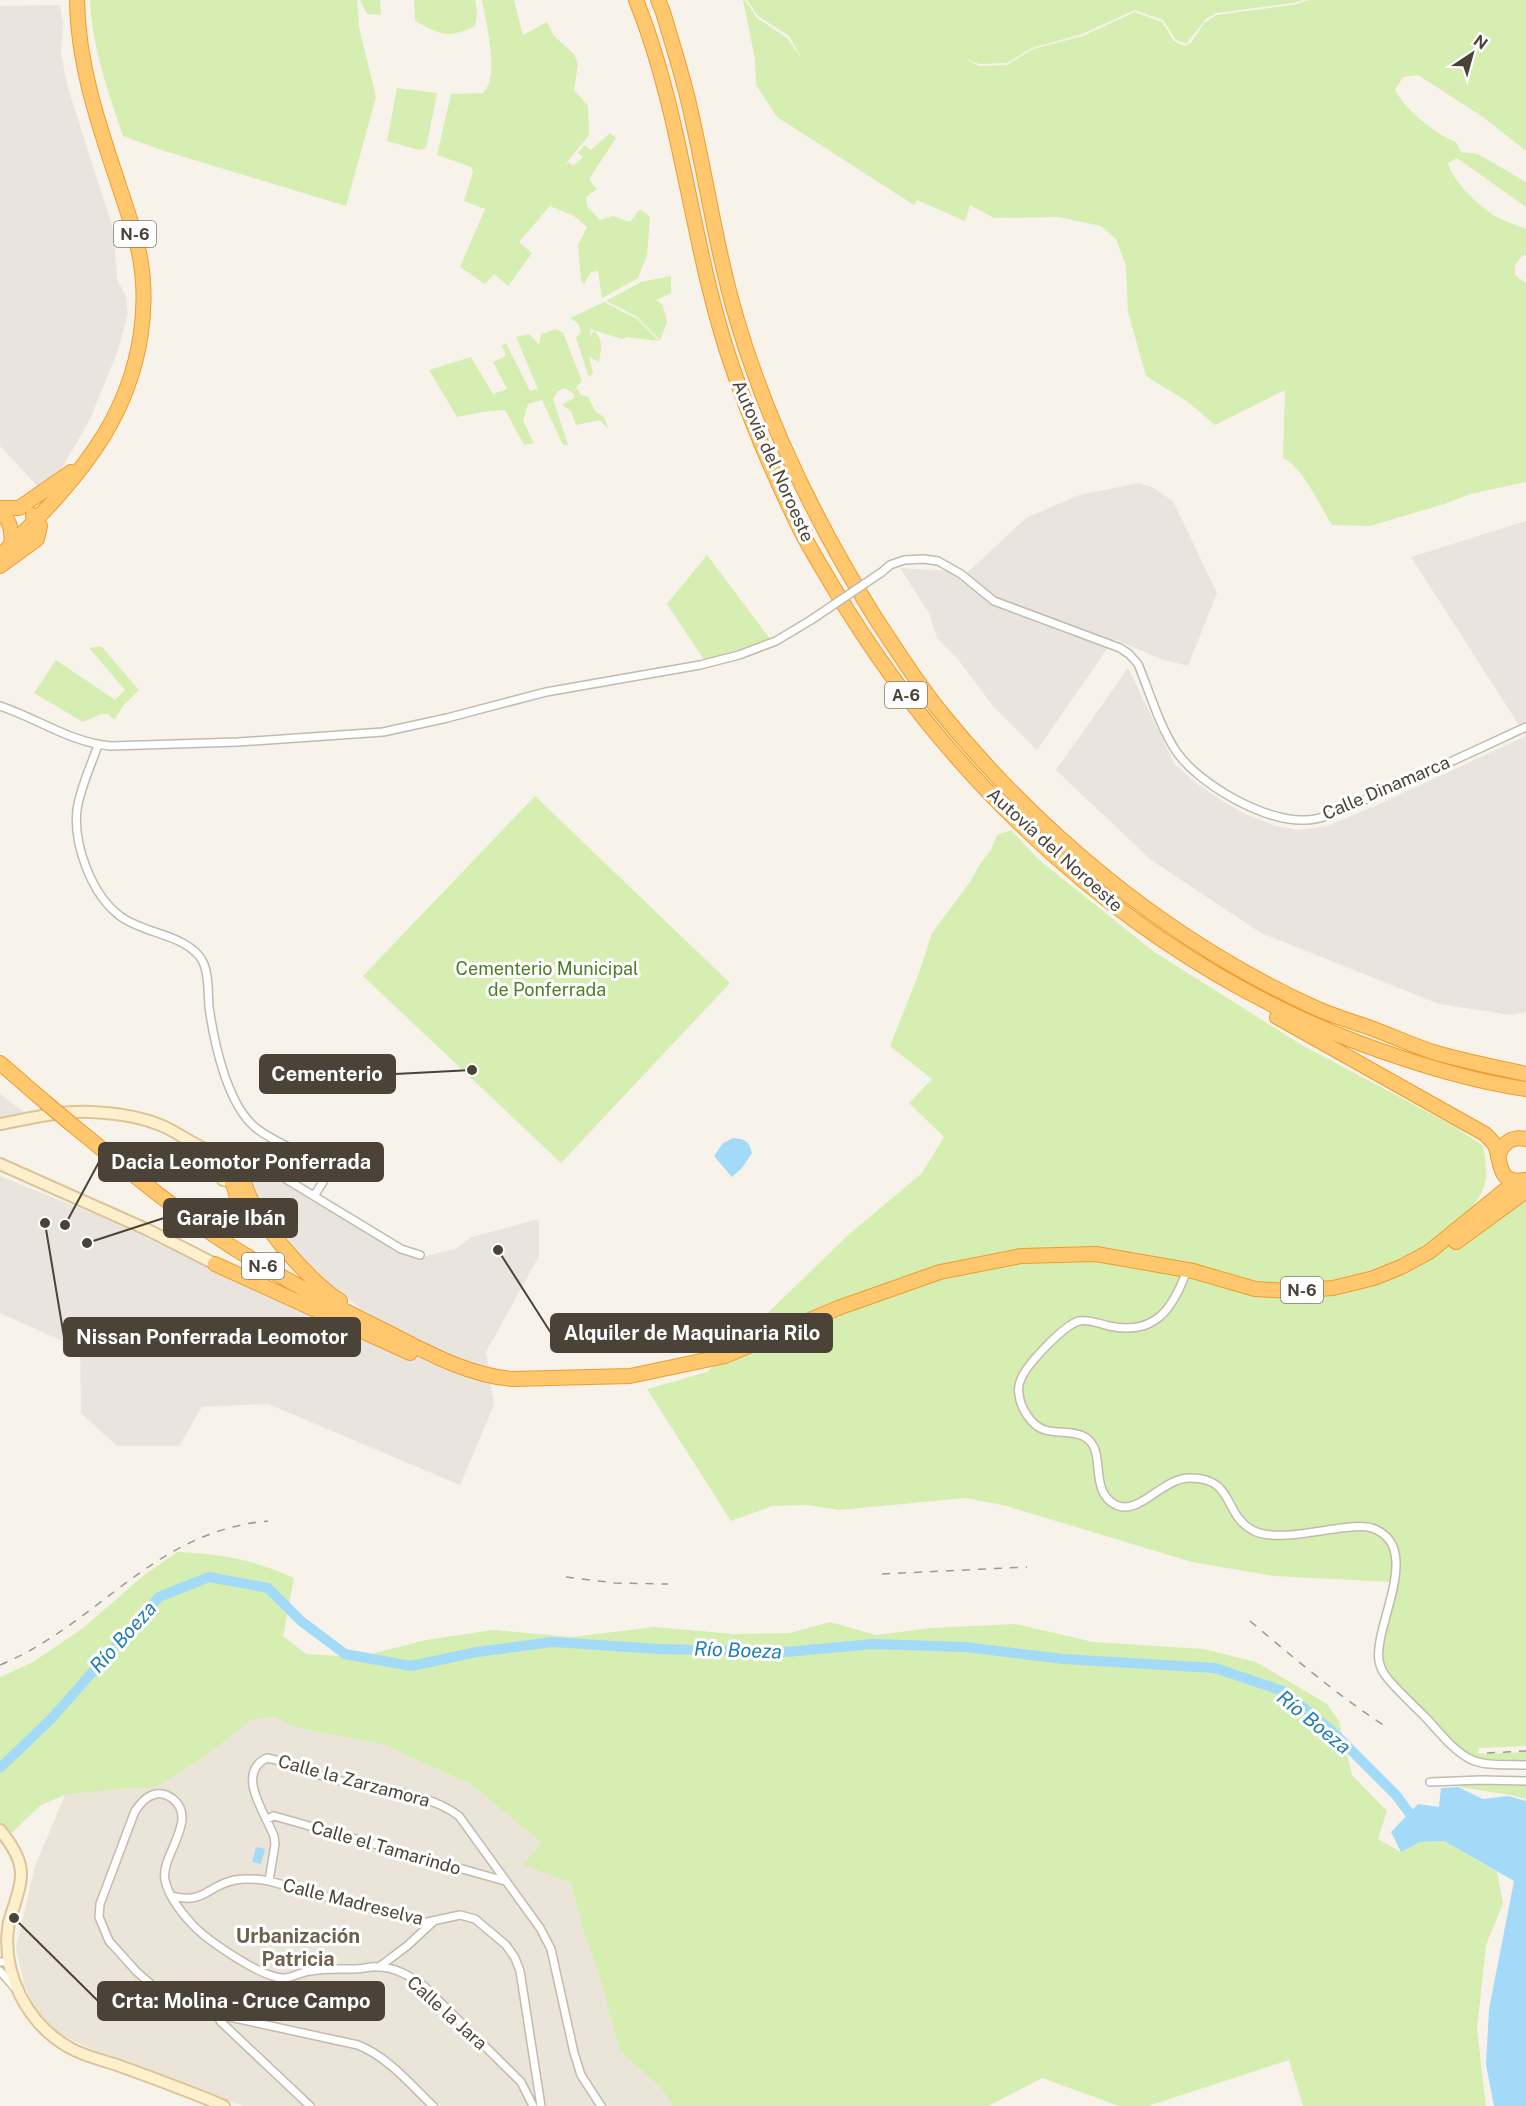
<svg xmlns="http://www.w3.org/2000/svg" width="1526" height="2106" font-family="'Public Sans',sans-serif">
<style>
.residential{fill:#ebe4d9}
.industrial{fill:#eae4df}
.green{fill:#d6eeb1}
.water{fill:#a3daf8}
.lines{fill:none;stroke-linecap:round;stroke-linejoin:round}
.river{stroke:#a3daf8;stroke-width:10}
.street-casing{stroke:#c4baac;stroke-width:10}
.secondary-casing{stroke:#dbc597;stroke-width:14}
.highway-casing{stroke:#ed9d2f;stroke-width:16}
.street{stroke:#fff;stroke-width:7}
.secondary{stroke:#fff0cd;stroke-width:10}
.highway{stroke:#ffc76e;stroke-width:14}
.rail{stroke:#9a9a9a;stroke-width:1.5;stroke-dasharray:8 8;stroke-linecap:butt}
.street-bridge-casing{stroke:#c4baac;stroke-width:10;stroke-linecap:butt}
.highway-bridge-casing{stroke:#ed9d2f;stroke-width:16;stroke-linecap:butt}
.street-bridge{stroke:#fff;stroke-width:7}
.highway-bridge{stroke:#ffc76e;stroke-width:14}
.labels{text-anchor:middle;stroke-width:6;stroke-linejoin:round;paint-order:stroke}
.shield{fill:#fff;stroke:#827b74;stroke-width:1.5}
.shield-label{font-size:16px;font-weight:bold;fill:#4c4338}
.street-label{font-size:18px;fill:#4c4338;stroke:#fff}
.park-label{font-size:18px;fill:#4b7f22;stroke:#fff}
.water-label{font-size:20px;font-style:italic;fill:#227db3;stroke:#fff}
.neighbourhood-label{font-size:20px;font-weight:bold;fill:#70614e;stroke:#fff}
.leader{fill:none;stroke:#4c4338;stroke-width:2}
.callout-dot{fill:#4c4338;stroke:#fff;stroke-width:2}
.callout{fill:#4c4338;stroke:#4c4338;stroke-width:2}
.callout-label{font-size:20px;text-anchor:middle;font-weight:bold;fill:#fff}
</style>
<rect width="100%" height="100%" fill="#f7f3eb"/>
<path class="residential" d="M274 1717 293 1727 384 1745 470 1784 541 1842 571 1883 583 1931 600 1978 620 2051 661 2088 673 2106H243L94 2050 61 2035 37 2012 24 1984 16 1948 35 1866 65 1795 130 1788H154L207 1755 251 1720Z"/>
<path class="industrial" d="M60 5 63 23 61 54 68 88 114 232 117 279 126 297 128 314 117 353 90 419 58 475 38 487 0 446V6Z
M1139 483 1154 488 1173 501 1217 593 1188 666 1161 659 1114 639 1037 750 993 706 957 658 937 638 929 613 900 568 968 572 1026 518 1079 495Z
M1526 521V1012L1510 1015 1439 1004 1261 933 1151 860 1056 770 1128 668 1174 763 1196 783 1221 800 1247 815 1276 826 1299 830 1327 826 1375 806 1526 736 1411 557Z
M0 1094 27 1114 0 1132Z
M261 1170 317 1200 406 1255 422 1257 455 1249 472 1237 539 1219V1256L486 1352 494 1405 460 1485 268 1404 202 1407 179 1446H117L81 1413 80 1349 0 1313V1176L108 1220 351 1333 360 1308 307 1266 248 1183 251 1175Z"/>
<path class="green" d="M90 0H357L359 27 376 97 346 206 158 149 123 136C108 91 92 47 90 0Z
M360 0H380L381 15 367 14Z
M414 0H475L477 13 475 26C447 39 442 35 415 21Z
M482 0H514L523 35 547 22 554 36 574 54 578 64 574 90 588 106 589 135 564 166 569 162 573 166 583 157 578 153 585 145 591 150 610 133 616 138 591 176 590 181 597 189 586 197 587 206 600 220 613 216 630 222 640 209 650 217 647 255 638 278 602 298 598 271 591 272 584 284 581 280 578 245 587 227 574 216 550 206 519 242 532 253 508 286 494 274 485 284 460 267 485 209 464 201 473 172 471 167 437 155 451 94 483 93C500 77 486 22 482 0Z
M743 0H745L757 18 787 38 803 60 789 36 758 16 747 0H1303L1292 3 1216 13 1206 19 1186 44 1176 40 1163 20 1135 10 1082 34 1032 48 1007 63 979 64 965 59 979 66 1007 65 1033 49 1083 36 1135 12 1162 22 1174 41 1184 46 1191 43 1204 23 1217 15 1293 5 1309 0H1526V151L1483 117 1418 75 1403 77 1395 90C1405 109 1436 135 1456 142L1461 152 1478 154 1526 182V207L1457 158 1448 163C1452 181 1479 206 1495 216 1504 221 1516 225 1526 229V255L1522 256 1515 265V275L1526 283V482L1470 494 1444 504 1370 526 1332 525C1320 506 1303 467 1283 458L1285 390 1215 425 1188 402 1146 376 1128 312 1126 266 1116 239 1101 226 1059 217 994 218 970 205 965 221 917 200 914 205 777 117 756 85 755 59Z
M397 88 437 93 426 148 419 150 387 141Z
M671 276V293L656 300 663 305 667 323 660 340 636 316 606 301 641 282Z
M604 302 637 319 659 341 627 337 622 339 590 329 591 336 594 331C604 340 601 350 599 362L589 357 593 373 589 377 576 338 581 332 578 323 570 318Z
M556 329 563 333 582 381 576 387 581 395 588 397 596 412 604 417 608 428 599 420 576 425 571 411 562 405 574 398V394L565 388 558 391 553 399 568 445H563L542 400 528 404 523 421 534 443 524 445 505 410 482 412 457 417 429 370 471 357 493 394 507 389 493 362 506 356 502 346 506 343 530 391 538 389 516 337 529 334 539 345 541 334Z
M707 555 770 639 705 661 667 604Z
M101 646 139 690 123 706 114 720 109 714H101L83 722 34 693 56 660 115 700 125 690 89 648Z
M535 796 730 983 561 1163 363 976Z
M1011 830 1038 859 1153 951 1300 1044 1454 1126 1483 1146C1489 1182 1488 1187 1466 1216L1480 1233 1526 1201V1746L1479 1748 1478 1753 1486 1754 1526 1752V1763H1483L1469 1757 1384 1672 1380 1659 1394 1582 1273 1576 1192 1562 1003 1505 965 1498 839 1510 806 1505 772 1506 731 1521 647 1389 707 1372 847 1236 922 1173 944 1137 909 1103 932 1079 890 1046 919 973 932 933 970 882 980 864 991 850 997 835Z
M177 1552C221 1554 253 1559 294 1578L283 1636 306 1654 359 1657 426 1640 493 1630 571 1637 655 1627 733 1634 789 1633 830 1622 876 1635 931 1628 1016 1624 1093 1642 1204 1649 1256 1662 1327 1704 1339 1721 1352 1775 1387 1811 1378 1839 1401 1852 1420 1842 1444 1841 1497 1872 1503 1903 1486 1945 1477 2029 1486 2106H1303L1289 2060 1148 2106H1119L1042 2078 988 2106H673L661 2088 620 2051 600 1978 583 1931 571 1883 524 1865 541 1842 470 1784 384 1745 293 1727 274 1717 251 1720 207 1755 154 1788H130L65 1795 41 1805 0 1844V1677L33 1662 83 1628 143 1576Z
M1526 1783V1799L1510 1795 1460 1787V1784Z"/>
<path class="water" d="M733 1138C745 1139 749 1141 752 1153L742 1168 732 1177 714 1156 723 1143Z
M1458 1787 1483 1799 1508 1796 1526 1801V2106H1494L1486 2065 1489 2009 1514 1881 1444 1841 1420 1842 1401 1852 1391 1832 1418 1804 1439 1807 1441 1788Z
M256 1847 265 1849 261 1864 252 1862Z"/>
<g class="lines">
<path class="river" d="M0 1768 51 1719 159 1597 209 1577 268 1588 301 1621 345 1654 411 1666 477 1652 552 1642 660 1649 786 1652 873 1644 965 1647 1063 1659 1215 1668 1283 1691 1332 1731 1396 1795 1410 1814 1423 1817"/>
<g class="street-casing">
<path id="street" d="M882 572 890 565 904 560 924 559 938 561 961 574 994 601 1120 648 1129 654 1138 664C1150 693 1159 725 1176 751 1198 784 1265 822 1305 820 1325 820 1346 807 1364 800 1419 777 1472 752 1526 727
M0 706C37 718 71 743 111 746L238 742 383 732 447 718 546 692 700 665 739 655 776 641 811 620
M98 745C91 766 80 788 77 810 73 845 92 895 120 916 129 923 139 926 149 930 166 936 194 943 203 962 209 975 208 993 209 1007 214 1042 227 1105 256 1128 276 1144 302 1151 323 1166V1182L314 1196
M240 1158 258 1162 401 1249 420 1255
M245 1173 253 1168 266 1169
M1187 1270C1173 1309 1155 1336 1109 1326 1100 1324 1089 1319 1079 1321 1064 1325 1027 1364 1021 1379 1019 1383 1018 1389 1019 1394 1020 1407 1031 1426 1045 1430 1058 1434 1073 1430 1085 1437 1108 1451 1087 1490 1116 1505 1139 1516 1162 1478 1190 1478 1236 1478 1222 1515 1254 1531 1275 1541 1317 1531 1341 1528 1351 1527 1362 1525 1372 1528 1425 1546 1373 1626 1379 1661 1380 1666 1382 1671 1385 1675 1397 1691 1414 1705 1428 1720 1440 1733 1454 1751 1470 1759 1486 1767 1508 1764 1526 1765
M1430 1782 1481 1780 1526 1781
M267 1819 274 1816 505 1881
M269 1881 275 1844 274 1836C265 1813 235 1773 267 1758 289 1762 308 1772 329 1778 370 1790 425 1790 459 1816L540 1928 551 1949 574 2053 581 2075 601 2106
M172 1896C204 1905 208 1885 235 1880 246 1878 258 1879 269 1881L423 1923 460 1915 475 1919 506 1945 515 1958 520 1971 541 2106
M0 1962H6
M379 1967 407 1946 433 1922
M0 1971 14 1987
M216 2014 221 2022 310 2106
M433 2106C410 2084 388 2057 358 2045L216 2014 193 2007 173 1998 154 1987 137 1972 109 1941 99 1917 100 1904 135 1811C141 1803 146 1796 156 1794 162 1793 168 1795 173 1799 199 1820 160 1856 165 1880 168 1895 181 1912 191 1923 205 1939 263 1979 284 1978 292 1978 301 1972 310 1971 325 1968 340 1969 355 1969 363 1969 371 1966 378 1967 395 1967 410 1976 424 1986L521 2082 533 2106"/>
</g>
<g class="secondary-casing">
<path id="secondary" d="M0 1124C27 1119 63 1110 91 1112 116 1113 144 1117 167 1128 179 1134 190 1142 203 1148 215 1154 244 1151 245 1168 246 1175 241 1179 235 1182L223 1180 213 1160 202 1148
M0 1164 148 1230 215 1264
M0 1830C31 1868 22 1879 9 1922 0 1972 27 2024 70 2048 84 2056 102 2060 117 2065 153 2078 189 2091 224 2106"/>
</g>
<g class="highway-casing">
<path id="highway" d="M636 0C684 119 691 251 734 372 753 427 776 481 802 533 811 550 822 568 832 585 952 788 1137 958 1359 1043 1413 1063 1469 1081 1526 1089
M658 0 663 12C672 43 682 73 689 104 706 176 716 249 737 320 768 425 818 526 876 619 896 649 916 681 939 710 1038 833 1165 938 1309 1005 1329 1015 1351 1021 1371 1028 1392 1036 1412 1045 1433 1052 1463 1061 1495 1067 1526 1074
M0 508H19L71 472
M0 511C10 520 13 531 11 545
M0 556C37 519 76 481 104 435 141 374 155 299 133 229 110 154 78 80 77 0
M0 566 37 539 40 526 33 515
M1277 1017 1485 1134C1489 1138 1492 1141 1495 1145 1502 1161 1496 1185 1525 1180
M0 1063 45 1102
M70 1123C122 1165 173 1209 229 1245 281 1278 334 1306 389 1333 428 1353 468 1375 512 1379L630 1376 725 1356 838 1308 940 1272 1021 1256 1096 1254 1193 1271 1255 1289 1291 1291 1333 1288 1374 1278 1401 1267 1429 1252 1509 1187 1519 1181
M1498 1157C1502 1143 1512 1136 1526 1139
M243 1176C248 1213 308 1281 340 1301
M194 1212 216 1222C236 1213 242 1204 232 1182
M1456 1242 1526 1191
M215 1264 410 1353"/>
</g>
<use href="#street" class="street"/>
<use href="#secondary" class="secondary"/>
<use href="#highway" class="highway"/>
<path class="rail" d="M882 1574 1027 1567
M566 1577 615 1583 668 1584
M1250 1621C1294 1658 1337 1695 1385 1726
M0 1665C99 1624 153 1531 268 1521
M1487 1753 1526 1751"/>
<g class="street-bridge-casing">
<path id="street-bridge" d="M811 620 882 572"/>
</g>
<g class="highway-bridge-casing">
<path id="highway-bridge" d="M45 1102 70 1123"/>
</g>
<use href="#street-bridge" class="street-bridge"/>
<use href="#highway-bridge" class="highway-bridge"/>
</g>
<g class="labels">
<g class="shield">
<rect x="114" y="221" width="42" height="26" rx="4.5"/>
<rect x="885" y="682" width="42" height="26" rx="4.5"/>
<rect x="242" y="1253" width="42" height="26" rx="4.5"/>
<rect x="1281" y="1277" width="42" height="26" rx="4.5"/>
</g>
<g class="shield-label">
<text x="135" y="240">N-6</text>
<text x="906" y="701">A-6</text>
<text x="263" y="1272">N-6</text>
<text x="1302" y="1296">N-6</text>
</g>
<g class="street-label">
<text transform="translate(773 461) rotate(66)" y="6">Autovía del Noroeste</text>
<text transform="translate(1386 788) rotate(-23)" y="6">Calle Dinamarca</text>
<text transform="translate(1055 850) rotate(42)" y="6">Autovía del Noroeste</text>
<text transform="translate(354 1781) rotate(15)" y="6">Calle la Zarzamora</text>
<text transform="translate(386 1848) rotate(16)" y="6">Calle el Tamarindo</text>
<text transform="translate(353 1902) rotate(14)" y="6">Calle Madreselva</text>
<text transform="translate(447 2013) rotate(42)" y="6">Calle la Jara</text>
</g>
<g class="park-label">
<text x="547" y="975">Cementerio Municipal<tspan x="547" dy="21">de Ponferrada</tspan></text>
</g>
<g class="water-label">
<text transform="translate(123 1637) rotate(-48)" y="7">Río Boeza</text>
<text transform="translate(738 1650) rotate(2)" y="7">Río Boeza</text>
<text transform="translate(1314 1722) rotate(39)" y="7">Río Boeza</text>
</g>
<g class="neighbourhood-label">
<text x="298" y="1943">Urbanización<tspan x="298" dy="23">Patricia</tspan></text>
</g>
</g>
<path class="leader" d="M472 1070L395 1074M65 1225L99 1162M87 1243L164 1218M498 1250L551 1333M45 1223L64 1337M14 1918L98 2001"/>
<g class="callout-dot">
<circle cx="472" cy="1070" r="6"/>
<circle cx="65" cy="1225" r="6"/>
<circle cx="87" cy="1243" r="6"/>
<circle cx="498" cy="1250" r="6"/>
<circle cx="45" cy="1223" r="6"/>
<circle cx="14" cy="1918" r="6"/>
</g>
<g class="callout">
<rect x="260" y="1055" width="135" height="38" rx="6"/>
<rect x="99" y="1143" width="284" height="38" rx="6"/>
<rect x="164" y="1199" width="133" height="38" rx="6"/>
<rect x="551" y="1314" width="281" height="38" rx="6"/>
<rect x="64" y="1318" width="296" height="38" rx="6"/>
<rect x="98" y="1982" width="286" height="38" rx="6"/>
</g>
<g class="callout-label">
<text x="327" y="1081">Cementerio</text>
<text x="241" y="1169">Dacia Leomotor Ponferrada</text>
<text x="231" y="1225">Garaje Ibán</text>
<text x="692" y="1340">Alquiler de Maquinaria Rilo</text>
<text x="212" y="1344">Nissan Ponferrada Leomotor</text>
<text x="241" y="2008">Crta: Molina - Cruce Campo</text>
</g>
<g transform="translate(1472 54) rotate(36)" stroke="#ffffff" stroke-width="4.5" paint-order="stroke">
<path d="M0-4.5L10 22L0 15L-10 22Z" fill="#4c4338"/>
<text y="-9" font-size="16" font-weight="bold" text-anchor="middle" fill="#4c4338">N</text>
</g>
</svg>
